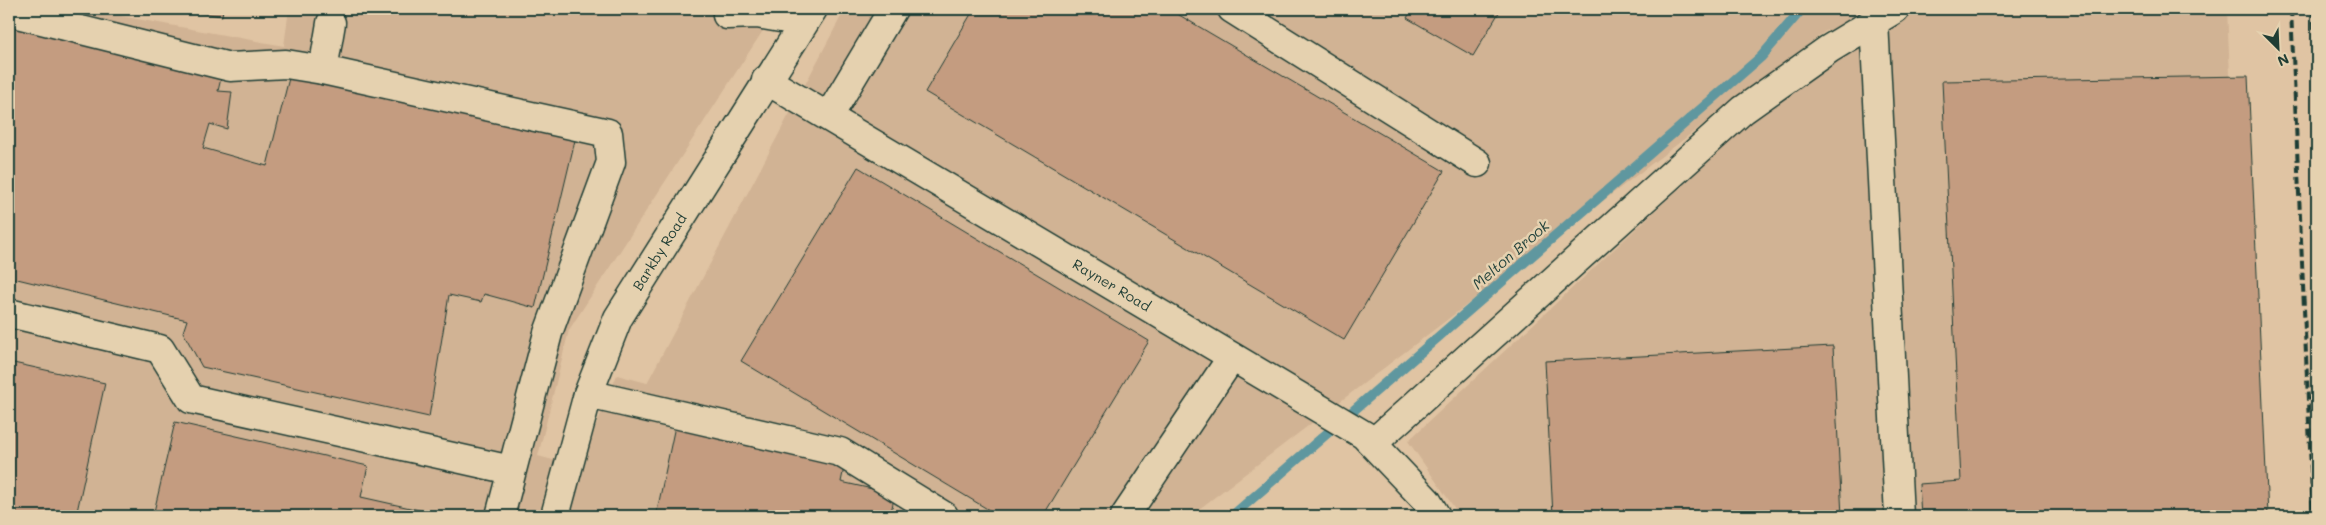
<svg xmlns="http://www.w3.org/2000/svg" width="2326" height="525" font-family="Mali,sans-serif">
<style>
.built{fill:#d1b394}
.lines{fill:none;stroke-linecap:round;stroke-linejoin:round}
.stream{stroke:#5e979f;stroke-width:10}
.building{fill:#c49c80;stroke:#1f3d34}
.minor-casing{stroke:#1f3d34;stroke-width:31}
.minor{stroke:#e5d1af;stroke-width:28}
.rail{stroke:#1f3d34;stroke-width:4;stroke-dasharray:8 4;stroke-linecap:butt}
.labels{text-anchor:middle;stroke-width:5;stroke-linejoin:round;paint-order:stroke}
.street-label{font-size:14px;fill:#1f3d34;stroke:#e5d1af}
.water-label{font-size:15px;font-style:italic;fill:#24443d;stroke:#e5d1af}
</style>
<rect width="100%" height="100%" fill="#e0c4a3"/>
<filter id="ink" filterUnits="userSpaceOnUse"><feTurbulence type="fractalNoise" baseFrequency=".02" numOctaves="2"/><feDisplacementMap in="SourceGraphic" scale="10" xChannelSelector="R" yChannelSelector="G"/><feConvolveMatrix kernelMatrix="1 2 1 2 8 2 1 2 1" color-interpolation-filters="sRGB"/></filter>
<g filter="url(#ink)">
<path class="built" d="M9 9H99V12L284 46 289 9H777L569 330 538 456 583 468 594 430 617 375 647 383 845 9H2227L2250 516H1460L1408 441 1829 49 1827 30 1190 516H9Z"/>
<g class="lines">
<path class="stream" d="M1232 516 1761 57 1802 9"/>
</g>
<path class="building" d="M174 9H223L222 16Z
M974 9H1169L1444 171 1344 340 925 92Z
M1412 9H1501L1473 56 1407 18Z
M9 27 222 74 218 91 232 92 227 129 210 124 203 148 267 166 295 54 581 115 535 308 484 294 481 302 449 295 429 417 202 367 183 332 187 320 9 277Z
M2248 76 2268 516H1921L1919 484 1961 481 1942 81Z
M858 167 1149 341 1043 516H999L741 361Z
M1833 346 1842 516H1553L1545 361Z
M9 362 105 383 76 516H9Z
M175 422 368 466 361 497 446 516H153Z
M675 426 845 463 841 482 895 494 891 512 909 516H656Z"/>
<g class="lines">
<g class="minor-casing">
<g id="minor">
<path d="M1232 9 1477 163"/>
<path d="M9 12 230 67 286 64 323 70 608 133 611 162 548 333 500 516"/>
<path d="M727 15 757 14 804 22"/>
<path d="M1874 21 1899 516"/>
<path d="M323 70 331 23"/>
<path id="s1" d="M766 80 1364 435 1427 501 1436 516"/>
<path d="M829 116 893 9"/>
<path d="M9 313 160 349 191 399 511 470"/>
<path d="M588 394 840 452 944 516"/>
<path d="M1373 443 1743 110 1829 49 1895 9"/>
<path id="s2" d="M555 516 588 394 618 318 813 9"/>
<path d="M1125 516 1232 357"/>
</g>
</g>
<use href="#minor" class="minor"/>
<path class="rail" d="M2291 9 2313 516
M2313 9 2317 95"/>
</g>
</g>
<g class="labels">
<g class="street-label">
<text dy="5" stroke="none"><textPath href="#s2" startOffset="286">Barkby Road</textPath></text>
<text dy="5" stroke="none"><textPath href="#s1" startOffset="402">Rayner Road</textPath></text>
</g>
<g class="water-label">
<text transform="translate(1511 255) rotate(-41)" y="5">Melton Brook</text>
</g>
</g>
<rect width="2326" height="525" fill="none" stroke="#e5d1af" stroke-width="30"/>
<rect x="15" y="15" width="2296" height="495" fill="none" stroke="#1f3d34" stroke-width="2" filter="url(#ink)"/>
<g transform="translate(2278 48) rotate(156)" stroke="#e5d1af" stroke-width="4" paint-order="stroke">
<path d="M0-4L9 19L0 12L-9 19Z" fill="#1f3d34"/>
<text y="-8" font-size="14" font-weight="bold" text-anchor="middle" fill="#1f3d34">N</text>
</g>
</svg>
